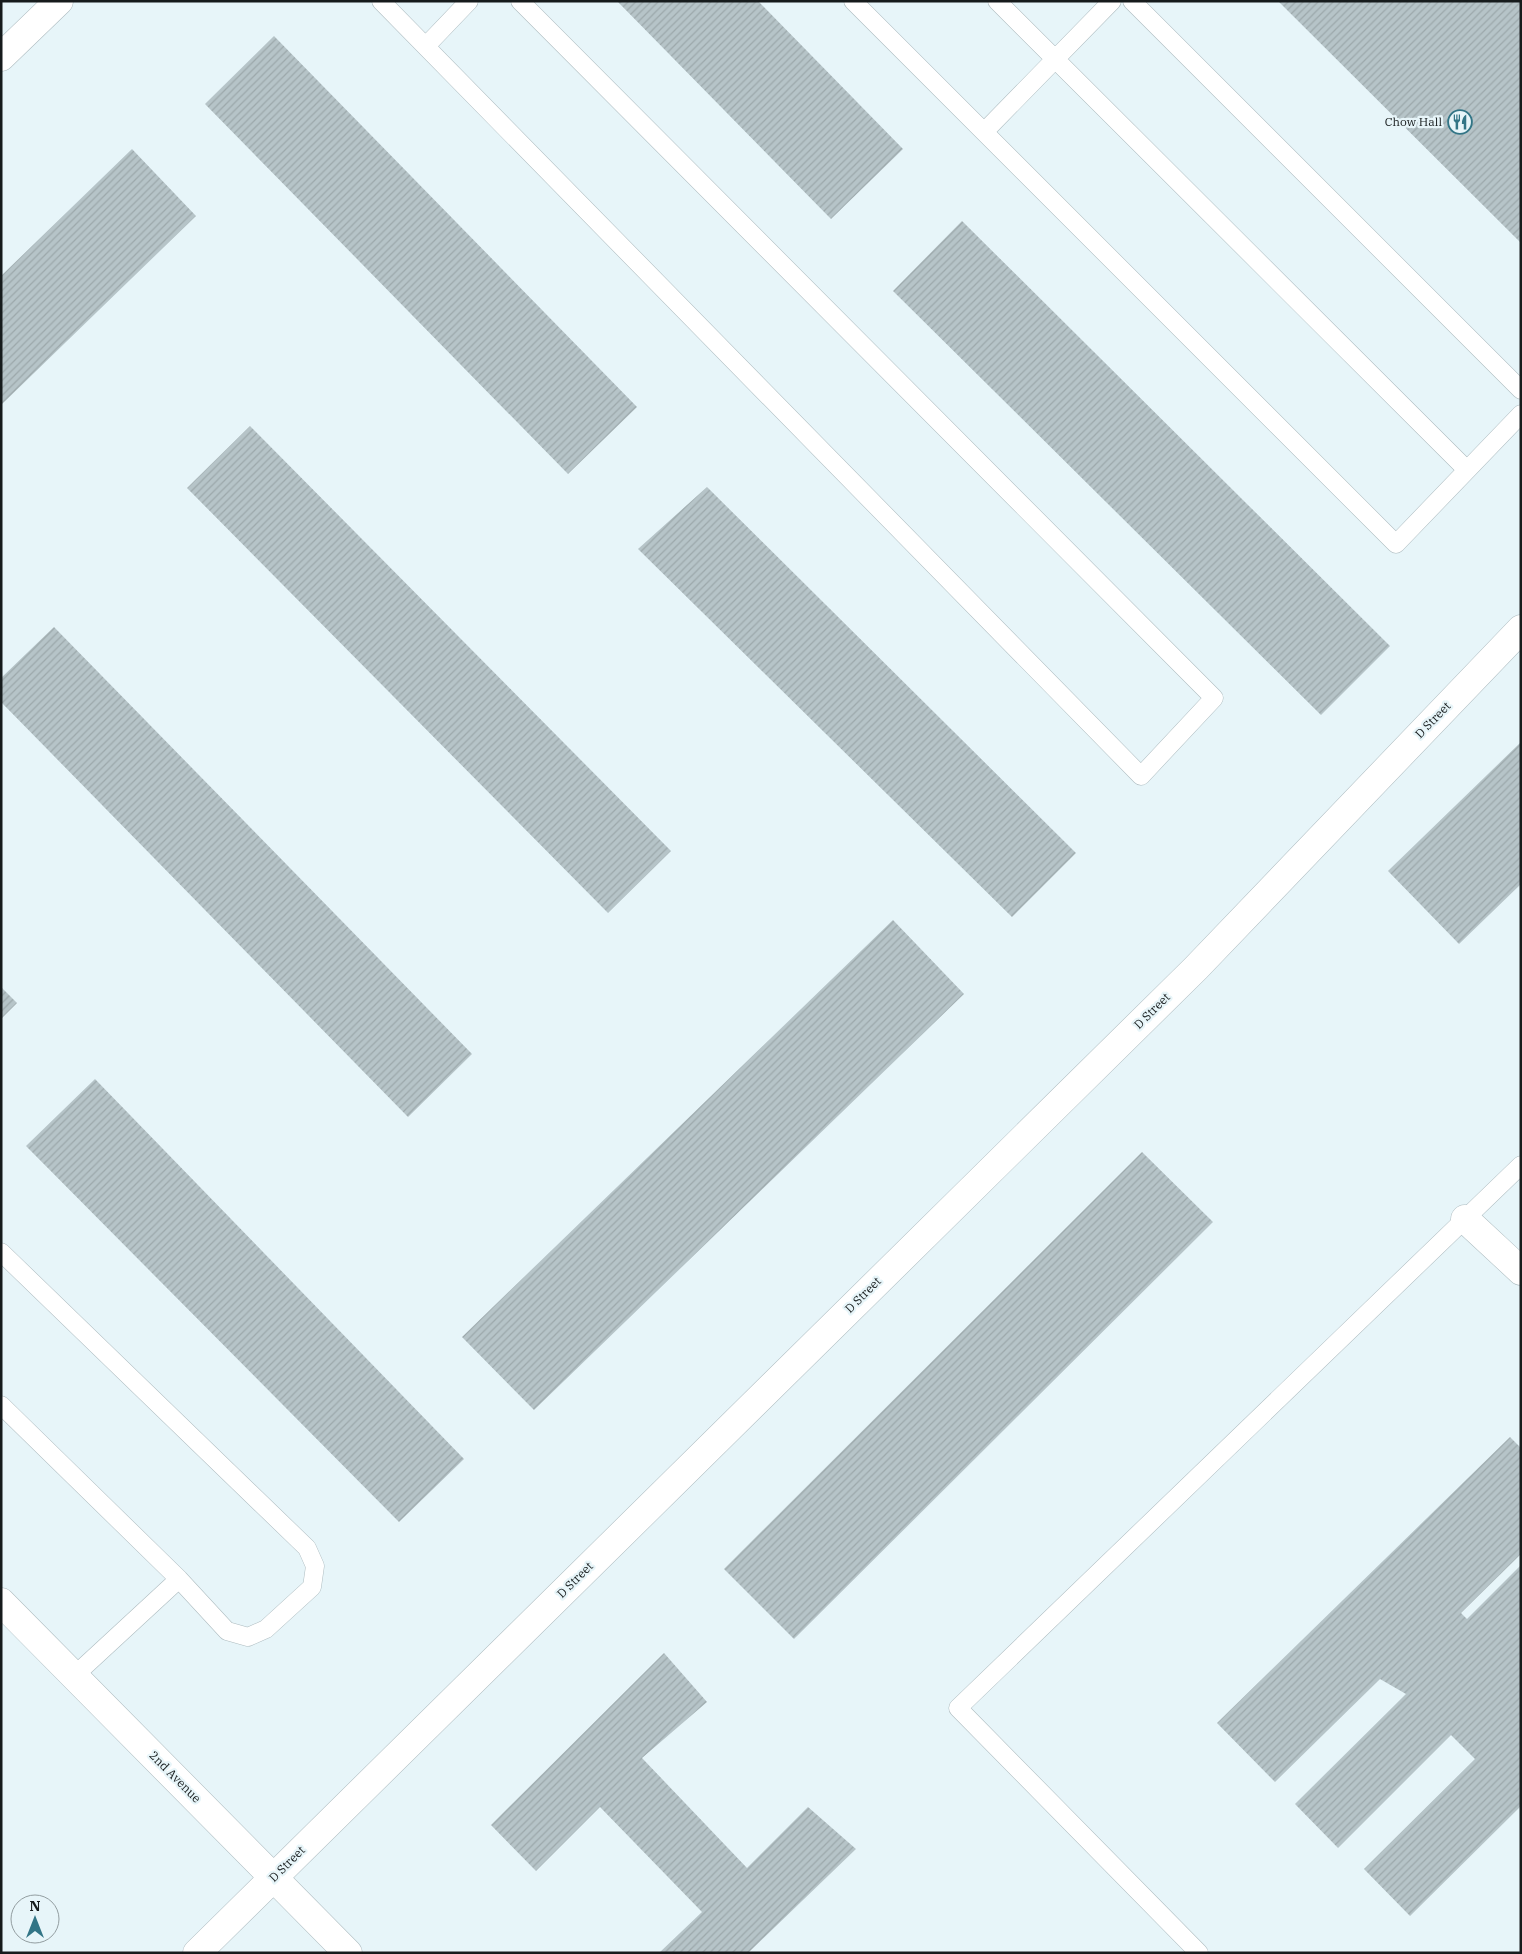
<svg xmlns="http://www.w3.org/2000/svg" width="1522" height="1954" font-family="'IBM Plex Serif',serif">
<style>
.building{fill:url(#building-hatch)}
.lines{fill:none;stroke-linecap:round;stroke-linejoin:round}
.service-casing{stroke:#aebcc0;stroke-width:19}
.minor-casing{stroke:#aebcc0;stroke-width:29}
.service{stroke:#fff;stroke-width:18}
.minor{stroke:#fff;stroke-width:28}
.labels{text-anchor:middle;stroke-width:4.5;stroke-linejoin:round;paint-order:stroke}
.poi-label{font-size:12px;fill:#161b1c;stroke:#e7f5f9;text-anchor:end}
.street-label{font-size:12px;fill:#161b1c;stroke:#e7f5f9}
</style>
<defs>
<pattern id="building-hatch" width="6" height="6" patternUnits="userSpaceOnUse" patternTransform="scale(1.25)"><rect width="6" height="6" fill="#b6c4c8"/><path d="M-1 1l2-2M0 6l6-6M5 7l2-2" fill="none" stroke="#9ca8ab"/></pattern>
</defs>
<rect width="100%" height="100%" fill="#e7f5f9"/>
<path class="building" d="M617 1H758L903 149 831 219Z
M1278 1H1521V243Z
M274 36 637 407 568 474 205 104Z
M132 149 196 216 1 405V276Z
M962 221 1390 646 1321 715 893 291Z
M250 426 671 851 608 913 187 488Z
M707 487 1076 853 1012 917 638 549Z
M54 627 472 1054 408 1117 1 702V678Z
M1521 742V884L1459 944 1388 871Z
M893 920 964 994 534 1410 462 1337Z
M1 987 17 1003 1 1019Z
M95 1079 464 1459 399 1522 26 1146Z
M1142 1152 1213 1222 794 1639 724 1569Z
M1510 1437 1521 1448V1554L1461 1613 1467 1619 1521 1565V1806L1410 1916 1364 1869 1475 1759 1451 1735 1338 1848 1295 1804 1406 1694 1380 1679 1275 1782 1217 1723Z
M664 1653 707 1702 642 1758 747 1868 808 1807 856 1849 748 1953H659L702 1912 600 1807 536 1871 491 1825Z"/>
<g class="lines">
<g class="service-casing">
<path id="service" d="M381 1 1141 776 1214 698 520 1
M853 1 1396 544 1521 414
M997 1 1467 470
M1132 1 1521 390
M426 46 469 1
M984 132 1112 1
M1 1252 307 1548 315 1566 312 1587 266 1629 248 1637 227 1631 179 1579 74 1676
M1 1405 179 1579
M1199 1953 958 1708 1521 1165"/>
</g>
<g class="minor-casing">
<path id="minor" d="M1 57 59 1
M1465 1219 1521 1271
M1 1602 348 1953
M197 1953 1196 968 1521 629"/>
</g>
<use href="#service" class="service"/>
<use href="#minor" class="minor"/>
</g>
<defs>
<g id="restaurant-ring" transform="scale(1.25)"><circle r="9.5" fill="#e7f5f9" stroke="#327586" stroke-width="1.5"/><path d="M-5-6h1v4h1v-4h1v4h1v-4h1v5L-1.5 .5V6h-2V.5L-5-1ZM5-6V6H3V1.5H1.5Q1.5-4 5-6Z" fill="#327586"/></g>
</defs>
<g fill-rule="evenodd">
<use href="#restaurant-ring" x="1460" y="122"/>
</g>
<g class="labels">
<g class="poi-label">
<text x="1442" y="126">Chow Hall</text>
</g>
<g class="street-label">
<text transform="translate(1433 720) rotate(-46)" y="4">D Street</text>
<text transform="translate(1152 1011) rotate(-45)" y="4">D Street</text>
<text transform="translate(863 1295) rotate(-45)" y="4">D Street</text>
<text transform="translate(575 1580) rotate(-45)" y="4">D Street</text>
<text transform="translate(175 1777) rotate(45)" y="4">2nd Avenue</text>
<text transform="translate(287 1864) rotate(-45)" y="4">D Street</text>
</g>
</g>
<rect width="1522" height="1954" fill="none" stroke="#161b1c" stroke-width="5"/>
<g transform="translate(35 1919)"><circle r="24" fill="#e7f5f9" stroke="#939ea1"/>
<path d="M0-4L9 19L0 12L-9 19Z" fill="#327586"/>
<text y="-8" font-size="14" font-weight="bold" text-anchor="middle" fill="#161b1c">N</text>
</g>
</svg>
